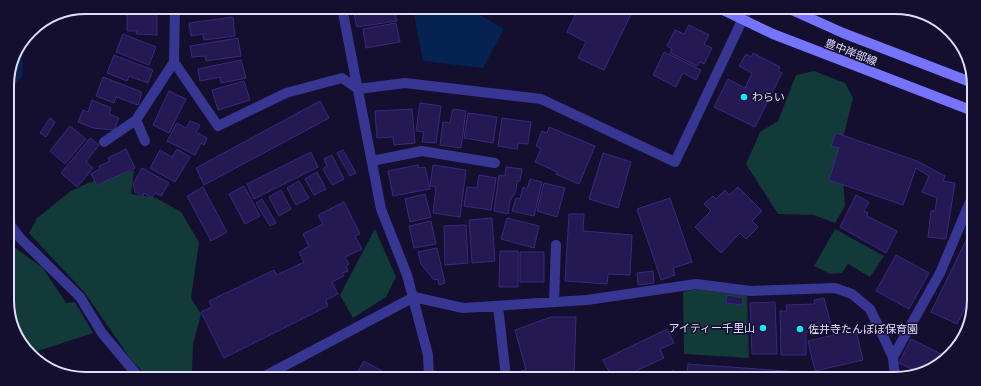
<svg xmlns="http://www.w3.org/2000/svg" width="981" height="386" font-family="'PT Sans','Noto Sans JP',sans-serif">
<style>
.green{fill:#113a38}
.water{fill:#052252}
.building{fill:#241952;stroke:#392980}
.lines{fill:none;stroke-linecap:round;stroke-linejoin:round}
.street{stroke:#383693;stroke-width:10}
.secondary{stroke:#7674ff;stroke-width:10}
.poi-dot{fill:#09eaff;stroke:#140f2f;stroke-width:1.5}
.labels{text-anchor:middle;stroke-width:3;stroke-linejoin:round;paint-order:stroke}
.street-label{font-size:11px;fill:#e1ddff;stroke:#140f2f}
.poi-label{font-size:11px;fill:#e1ddff;stroke:#140f2f;text-anchor:start}
.rim{fill:none;stroke:#e1ddff;stroke-width:2}
</style>
<rect width="100%" height="100%" fill="#140f2f"/>
<path class="green" d="M814 71 845 83 853 98 835 170 843 177 845 206 835 223 814 215 778 214 746 164 760 132 778 121 796 75Z
M134 170 131 194 156 198 181 212 199 242 191 298 201 314 193 344 192 375H146L132 361 85 293 29 233 37 218 71 191 88 183Z
M375 229 396 277 386 297 353 318 340 295Z
M835 229 884 256 870 277 848 264 842 273 830 274 814 266Z
M11 245 43 268 66 303 75 302 93 333 29 354 26 352 8 316V252Z
M696 289 747 295 749 358 684 354 683 292Z"/>
<path class="water" d="M413 9H470L504 29 483 68 423 61Z
M22 42 23 75 7 95C7 76 11 57 22 42Z"/>
<path class="building" d="M186 8H230V12L205 14 204 8 187 10Z
M365 8 394 9 397 21 357 27 354 13 366 11Z
M127 9H143L144 14H157V35L136 34 137 31H127Z
M578 10H633L604 70 578 58 586 42 567 32Z
M233 17 235 36 204 40 203 34 191 36 189 23Z
M396 23 400 42 366 48 363 29Z
M689 25 709 35 704 44 712 48 704 64 700 62 697 66 670 53 672 49 667 46 675 30 684 34Z
M123 34 156 47 149 65 116 52Z
M238 38 241 56 206 61 205 56 192 57 190 46Z
M664 52 701 70 696 80 683 73 676 87 653 75Z
M753 53 780 67 778 71 782 73 755 127 714 107 728 79 745 88 752 73 739 66 746 54 751 57Z
M114 55 153 70 148 83 129 76 127 81 107 73Z
M241 60 246 78 221 83 220 77 200 81 198 69Z
M103 77 142 92 138 105 116 97 114 103 96 96Z
M244 81 250 100 218 110 212 90Z
M169 91 186 99 169 133 153 125Z
M92 100 111 108 109 114 119 118 114 130 93 128 78 122 83 110 88 112Z
M320 101 329 118 204 185 196 168Z
M420 103 441 106 436 143 422 142 424 132 416 131Z
M412 109 415 143 394 145 393 137 377 138 375 111Z
M453 109 466 111 461 148 440 145 443 122 450 123Z
M468 113 497 117 493 143 464 138Z
M50 118 55 122 46 137 40 133Z
M502 118 531 122 528 144 518 143 517 149 498 146Z
M190 121 200 125 196 132 207 138 204 145 201 143 195 155 167 141 177 123 186 128Z
M70 126 86 139 65 164 50 151Z
M549 127 595 146 579 184 556 174 557 172 535 162 541 149 536 146 542 131 547 133Z
M836 133 917 161 945 176 943 181 955 183 946 239 928 237 931 211H935L937 198 922 192 929 176 916 168 903 205 829 180 839 148 831 146Z
M90 138 99 145 86 162 93 168 77 187 61 173Z
M126 149 135 168 97 185 91 174 100 169 99 166 110 161 108 158Z
M177 149 190 157 175 182 150 168 160 150 172 157Z
M343 150 356 173 350 176 337 153Z
M311 152 318 167 254 199 247 184Z
M603 153 631 162 618 208 589 199Z
M332 155 344 179 332 185 323 169 327 166 324 159Z
M418 165 419 168 425 167 430 189 393 196 388 171Z
M433 165 466 170 460 217 433 213 436 187 430 186Z
M506 167 522 169 520 181H517L516 191 510 201 508 214 494 211 499 175 505 176Z
M142 168 169 183 161 196 155 193 152 198 144 193 143 196 135 192 133 184Z
M317 172 326 189 314 195 305 179Z
M479 175 496 178 491 210 464 206 467 187 477 188Z
M530 179 542 182 534 216 512 211 516 198 520 199 523 187 527 189Z
M299 181 309 198 296 205 287 188Z
M544 183 565 188 557 217 537 211Z
M244 186 260 216 245 224 229 194Z
M203 187 227 232 211 241 187 196Z
M738 187 762 211 752 221 758 227 746 239 740 233 721 253 695 227 711 211 704 204 713 196 716 199 725 190 729 195Z
M281 190 291 209 279 216 269 197Z
M425 194 431 217 410 222 405 199Z
M856 195 869 202 864 211 868 213 867 216 897 231 886 253 840 227Z
M670 198 692 262 673 268 675 275 661 280 637 209Z
M262 199 276 223 270 226 256 203Z
M344 202 360 234 355 236 362 249 345 257 349 264 346 266 348 271 342 273 344 276 332 282 338 294 326 300 328 306 224 358 201 312 212 307 209 301 274 270 277 275 304 262 299 252 309 246 303 234 323 224 318 215Z
M569 214H584L583 231 632 235 630 275 608 274 607 284 565 281Z
M492 218 495 261 472 263 469 220Z
M507 218 539 226 534 248 501 239Z
M431 221 436 244 414 248 409 226Z
M466 225 468 263 445 265 444 226Z
M971 230 970 298 957 324 931 312Z
M437 248 445 283 439 285 438 279 434 280 421 264 418 252Z
M500 251H518V287H499Z
M520 252H544V282H520Z
M896 255 929 273 909 309 876 291Z
M653 271 654 283 638 285 637 273Z
M727 295 743 298 742 305 726 303Z
M824 298 831 325 820 327V331L806 332V355H781L780 311H787L786 305 815 304 814 300Z
M775 302 777 354H752L750 303Z
M551 317H576L574 377H523L521 371 526 370 515 330Z
M667 329 674 343 660 349 664 358 623 377H612L603 360Z
M856 330 863 360 815 371 808 341Z
M911 339 947 357 943 363 918 372 899 363Z
M364 361 391 376H355Z
M688 364 813 373V378H659L674 370 675 373H687Z"/>
<g class="lines">
<path class="street" d="M342 8 381 209 407 275 428 355 429 377
M174 62 218 126 286 93 342 78 358 89 405 83 541 99 675 162 747 10
M136 120 145 141
M104 142 136 120 174 62 175 7
M372 161 422 151 495 163
M8 222 20 238 80 297 102 333 137 375
M554 302 556 245
M498 306 506 377
M893 357 940 273 970 202H971
M265 376 414 297 463 308 587 300 696 284 751 291 835 288 852 294 870 309 893 357 895 379"/>
<path class="secondary" d="M723 10 773 34 973 111
M794 11 843 33 973 83"/>
</g>
<g class="poi-dot">
<circle cx="744" cy="97" r="4"/>
<circle cx="763" cy="328" r="4"/>
<circle cx="800" cy="329" r="4"/>
</g>
<g class="labels">
<g class="street-label">
<text transform="translate(851 52) rotate(21)" y="4">豊中岸部線</text>
</g>
<g class="poi-label">
<text x="752" y="101">わらい</text>
<text x="755" y="332" text-anchor="end">アイティー千里山</text>
<text x="808" y="333">佐井寺たんぽぽ保育園</text>
</g>
</g>
<path d="M0 0H981V386H0ZM86 14H895A72 72 0 0 1 967 86V300A72 72 0 0 1 895 372H86A72 72 0 0 1 14 300V86A72 72 0 0 1 86 14Z" fill="#140f2f" fill-rule="evenodd"/>
<path class="rim" d="M86 14H895A72 72 0 0 1 967 86V300A72 72 0 0 1 895 372H86A72 72 0 0 1 14 300V86A72 72 0 0 1 86 14Z"/>
</svg>
